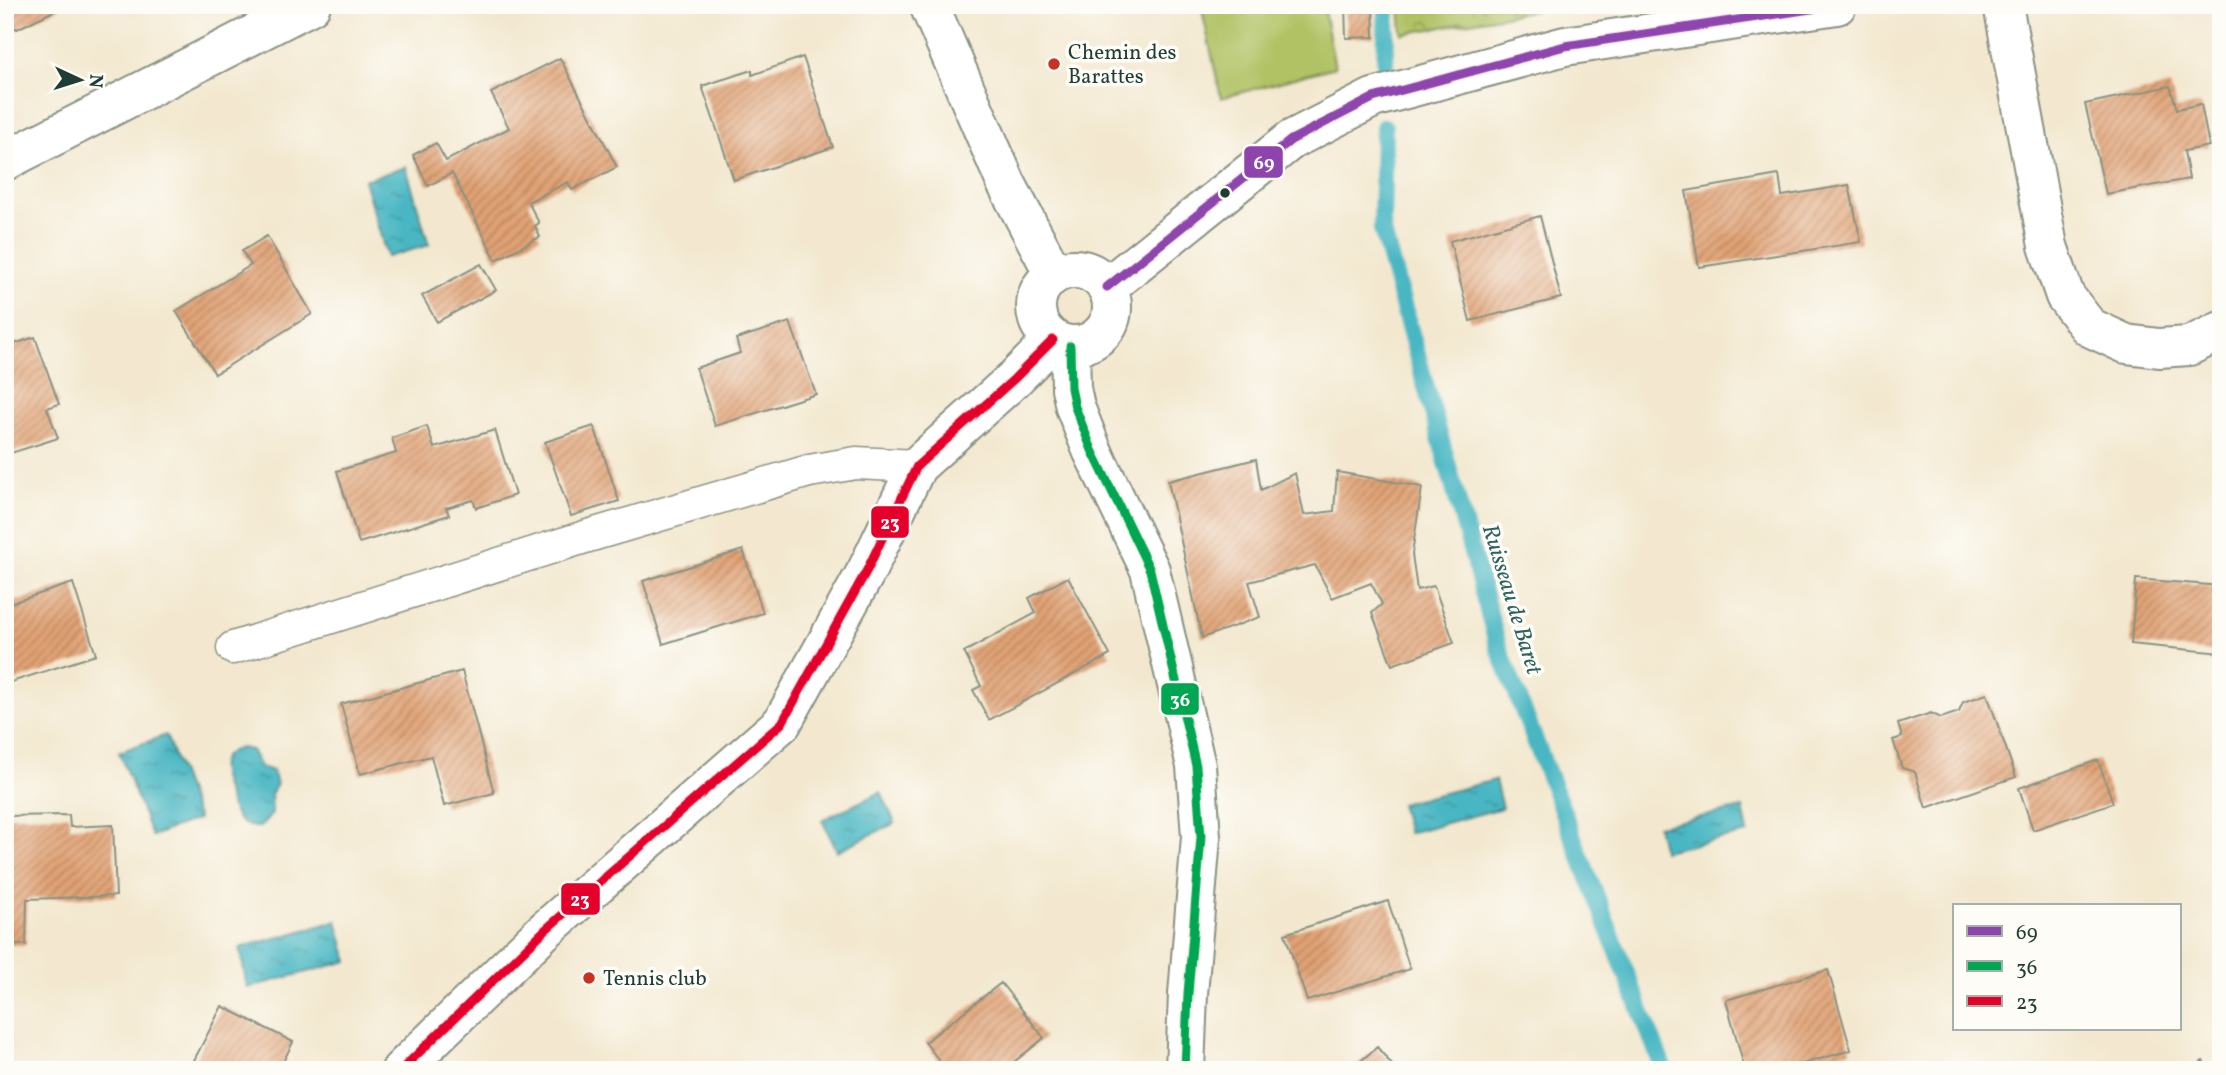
<svg xmlns="http://www.w3.org/2000/svg" width="2226" height="1075" font-family="Vollkorn,serif">
<style>
.grass{fill:#b1c265;stroke:#68804c;stroke-width:2}
.park{fill:url(#park-crowns);stroke:#68804c;stroke-width:2}
.water{fill:url(#water-ripples);stroke:#347a7c;stroke-width:2}
.lines{fill:none;stroke-linecap:round;stroke-linejoin:round}
.stream{stroke:#49b7c3;stroke-width:18}
.building{fill:url(#building-hatch)}
.service-casing{stroke:#899282;stroke-width:35}
.minor-casing{stroke:#899282;stroke-width:42}
.service{stroke:#fff;stroke-width:32}
.minor{stroke:#fff;stroke-width:38}
.bus-1-casing{stroke:#fdfcf7;stroke-width:14}
.bus-2-casing{stroke:#fdfcf7;stroke-width:14}
.bus-3-casing{stroke:#fdfcf7;stroke-width:14}
.bus-1{stroke:#8e44ad;stroke-width:9}
.bus-2{stroke:#00a651;stroke-width:9}
.bus-3{stroke:#e4002b;stroke-width:9}
.poi-dot{fill:#c8321e;stroke:#fdfcf7;stroke-width:2.5}
.bus-dot{fill:#1f3d34;stroke:#fdfcf7;stroke-width:2.5}
.labels{text-anchor:middle;stroke-width:7;stroke-linejoin:round;paint-order:stroke}
.poi-label{font-size:21px;fill:#1f3d34;stroke:#fdfcf7;text-anchor:start}
.water-label{font-size:23px;font-style:italic;fill:#2c625f;stroke:#fdfcf7}
.line-badge{stroke:#fdfcf7;stroke-width:2.5}
.badge-label{font-size:19px;text-anchor:middle;font-weight:bold;fill:#fff}
</style>
<defs>
<pattern id="park-crowns" width="20" height="18" patternUnits="userSpaceOnUse" patternTransform="scale(1.75)"><rect width="20" height="18" fill="#b1c265"/><path d="M2 6a3 3 0 1 1 6 0M12 15a3 3 0 1 1 6 0" fill="none" stroke="#8f9f54"/></pattern>
<pattern id="water-ripples" width="26" height="14" patternUnits="userSpaceOnUse" patternTransform="scale(1.75)"><rect width="26" height="14" fill="#49b7c3"/><path d="M2 4q2-2 4 0t4 0M15 11q2-2 4 0t4 0" fill="none" stroke="#3c969f"/></pattern>
<pattern id="building-hatch" width="6" height="6" patternUnits="userSpaceOnUse" patternTransform="scale(1.75)"><rect width="6" height="6" fill="#e1a274"/><path d="M-1 1l2-2M0 6l6-6M5 7l2-2" fill="none" stroke="#b68560"/></pattern>
</defs>
<rect width="100%" height="100%" fill="#fdfcf7"/>
<filter id="ink" filterUnits="userSpaceOnUse"><feTurbulence type="fractalNoise" baseFrequency=".0143" numOctaves="2"/><feDisplacementMap in="SourceGraphic" scale="14" xChannelSelector="R" yChannelSelector="G"/><feConvolveMatrix kernelMatrix="1 2 1 2 8 2 1 2 1" color-interpolation-filters="sRGB"/></filter>
<filter id="wash" filterUnits="userSpaceOnUse"><feTurbulence type="fractalNoise" baseFrequency=".00686" numOctaves="4" result="noise"/><feDisplacementMap in="SourceGraphic" scale="28" xChannelSelector="R" yChannelSelector="G"/><feGaussianBlur stdDeviation="1.57" result="paint"/><feColorMatrix in="noise" values="0 0 0 0 0 0 0 0 0 0 0 0 0 0 0 0 0 1.4 0 .05"/><feComposite in="paint" operator="in"/></filter>
<g filter="url(#wash)">
<rect width="100%" height="100%" fill="#f3e8cf"/>
<path class="grass" d="M1201 5H1323L1335 67 1221 98Z"/>
<path class="park" d="M1400 5H1567L1402 34Z"/>
<path class="water" d="M406 167 429 245 387 257 364 180Z
M166 735 198 819 152 836 119 752Z
M241 748 251 750 260 767 273 771 277 784 271 794 272 814 260 827C253 827 245 826 240 821 233 815 231 805 228 796 220 775 212 754 241 748Z
M1495 780 1502 808 1408 833 1400 804Z
M881 792 895 823 837 851 822 820Z
M1743 808 1748 833 1663 851 1657 826Z
M337 921 348 961 247 988 240 948Z"/>
<g class="lines">
<path class="stream" d="M1385 63 1387 5
M1384 127 1382 229 1498 646 1664 1070"/>
</g>
<g id="blocks">
<path class="building" d="M5 5H66L17 29 5 21Z
M1345 5H1373L1374 37 1346 38Z
M803 57 833 147 734 180 702 86 752 70V75Z
M560 58 617 167 572 190 568 182 528 202 539 223 535 226 540 237 496 260 452 173 428 186 413 155 436 143 446 161 509 128 491 93Z
M2170 86 2177 109 2201 104 2209 146 2184 151 2189 179 2106 194 2085 104Z
M1779 175 1782 196 1849 185 1861 242 1699 267 1686 191Z
M1540 216 1561 298 1470 321 1450 241Z
M267 236 312 314 215 374 176 311 251 265 242 251Z
M481 264 496 290 437 322 422 296Z
M790 322 816 394 715 426 696 368 740 353 736 339Z
M35 337 59 404 47 408 58 438 5 455V347Z
M427 426 434 448 495 430 515 495 476 508 473 500 446 508 449 515 359 543 337 471 396 453 392 438Z
M594 426 619 501 571 516 545 442Z
M1256 459 1261 490 1295 473 1304 515 1334 511 1337 472 1422 487 1412 554 1417 590 1434 586 1454 643 1392 665 1372 613 1382 604 1371 583 1332 598 1315 565 1249 582 1260 617 1202 638 1168 481Z
M743 550 763 613 663 644 643 581Z
M1068 577 1110 655 989 720 973 690 981 686 964 652 1036 613 1029 598Z
M2136 579 2221 586V653L2131 644Z
M73 583 96 655 5 684V605Z
M462 671 494 793 444 806 431 756 360 774 341 704Z
M1987 694 2016 777 1926 808 1915 772 1902 768 1893 740 1902 737 1898 724 1931 713 1941 718 1959 712 1963 702Z
M2098 760 2113 803 2033 830 2019 788Z
M69 815 70 827 113 825 116 896 27 899 26 945H5V816Z
M1388 901 1410 969 1307 1001 1285 934Z
M1828 970 1851 1050 1782 1070H1745L1726 1000Z
M1001 983 1044 1038 1004 1070H946L925 1042Z
M222 1006 293 1042 279 1070H189Z
M1377 1047 1393 1066 1389 1070H1358L1355 1066Z
M2203 1061 2207 1070H2189Z"/>
</g>
</g>
<g filter="url(#ink)">
<use href="#blocks" fill-opacity="0" stroke="#899282" stroke-width="2"/>
<g class="lines">
<g class="service-casing">
<path id="service" d="M233 648 588 536 809 471 856 463 917 466"/>
</g>
<g class="minor-casing">
<path id="minor" d="M929 5 1006 183 1054 274
M2003 5 2048 246 2065 296 2089 327 2126 344 2159 348 2189 346 2221 331
M5 161 311 5
M1036 307a38 38 0 1 1 76 0a38 38 0 1 1-76 0Z
M1107 287 1291 140 1373 98 1565 46 1837 5
M1070 346 1071 388 1075 407 1092 450 1150 570 1196 766 1201 837 1188 994 1185 1070
M401 1070 544 931 782 723 867 570 917 466 1014 379 1053 340"/>
</g>
<use href="#service" class="service"/>
<use href="#minor" class="minor"/>
<g class="bus-1-casing">
<path id="bus-1" d="M1107 287 1291 140 1373 98 1565 46 1837 5"/>
</g>
<g class="bus-2-casing">
<path id="bus-2" d="M1070 346 1071 388 1075 407 1092 450 1150 570 1196 766 1201 837 1188 994 1185 1070"/>
</g>
<g class="bus-3-casing">
<path id="bus-3" d="M401 1070 544 931 782 723 867 570 917 466 1014 379 1053 340"/>
</g>
<use href="#bus-1" class="bus-1"/>
<use href="#bus-2" class="bus-2"/>
<use href="#bus-3" class="bus-3"/>
</g>
</g>
<g class="poi-dot">
<circle cx="1054" cy="64" r="7"/>
<circle cx="589" cy="978" r="7"/>
</g>
<circle class="bus-dot" cx="1225" cy="193" r="6"/>
<g class="labels">
<g class="poi-label">
<text x="1068" y="59">Chemin des<tspan x="1068" dy="24">Barattes</tspan></text>
<text x="603" y="985">Tennis club</text>
</g>
<g class="water-label">
<text transform="translate(1513 599) rotate(73)" y="8">Ruisseau de Baret</text>
</g>
</g>
<g class="line-badge">
<rect x="1243" y="145" width="41" height="34" rx="7" fill="#8e44ad"/>
<rect x="870" y="505" width="40" height="34" rx="7" fill="#e4002b"/>
<rect x="1160" y="682" width="40" height="34" rx="7" fill="#00a651"/>
<rect x="560" y="882" width="41" height="34" rx="7" fill="#e4002b"/>
</g>
<g class="badge-label">
<text x="1264" y="169">69</text>
<text x="890" y="529">23</text>
<text x="1180" y="706">36</text>
<text x="580" y="906">23</text>
</g>
<rect width="2226" height="1075" fill="none" stroke="#fdfcf7" stroke-width="28"/>
<rect x="1953" y="904" width="228" height="126" fill="#fdfcf7" stroke="#a4b0a9" stroke-width="2"/>
<rect x="1967" y="926" width="35" height="10" fill="#8e44ad" stroke="#a4b0a9" stroke-width="2"/>
<text x="2016" y="939" font-size="21" fill="#1f3d34">69</text>
<rect x="1967" y="961" width="35" height="10" fill="#00a651" stroke="#a4b0a9" stroke-width="2"/>
<text x="2016" y="974" font-size="21" fill="#1f3d34">36</text>
<rect x="1967" y="996" width="35" height="10" fill="#e4002b" stroke="#a4b0a9" stroke-width="2"/>
<text x="2016" y="1009" font-size="21" fill="#1f3d34">23</text>
<g transform="translate(80 80) rotate(94)" stroke="#fdfcf7" stroke-width="5" paint-order="stroke">
<path d="M0-5L12 26L0 18L-12 26Z" fill="#1f3d34"/>
<text y="-10" font-size="19" font-weight="bold" text-anchor="middle" fill="#1f3d34">N</text>
</g>
</svg>
